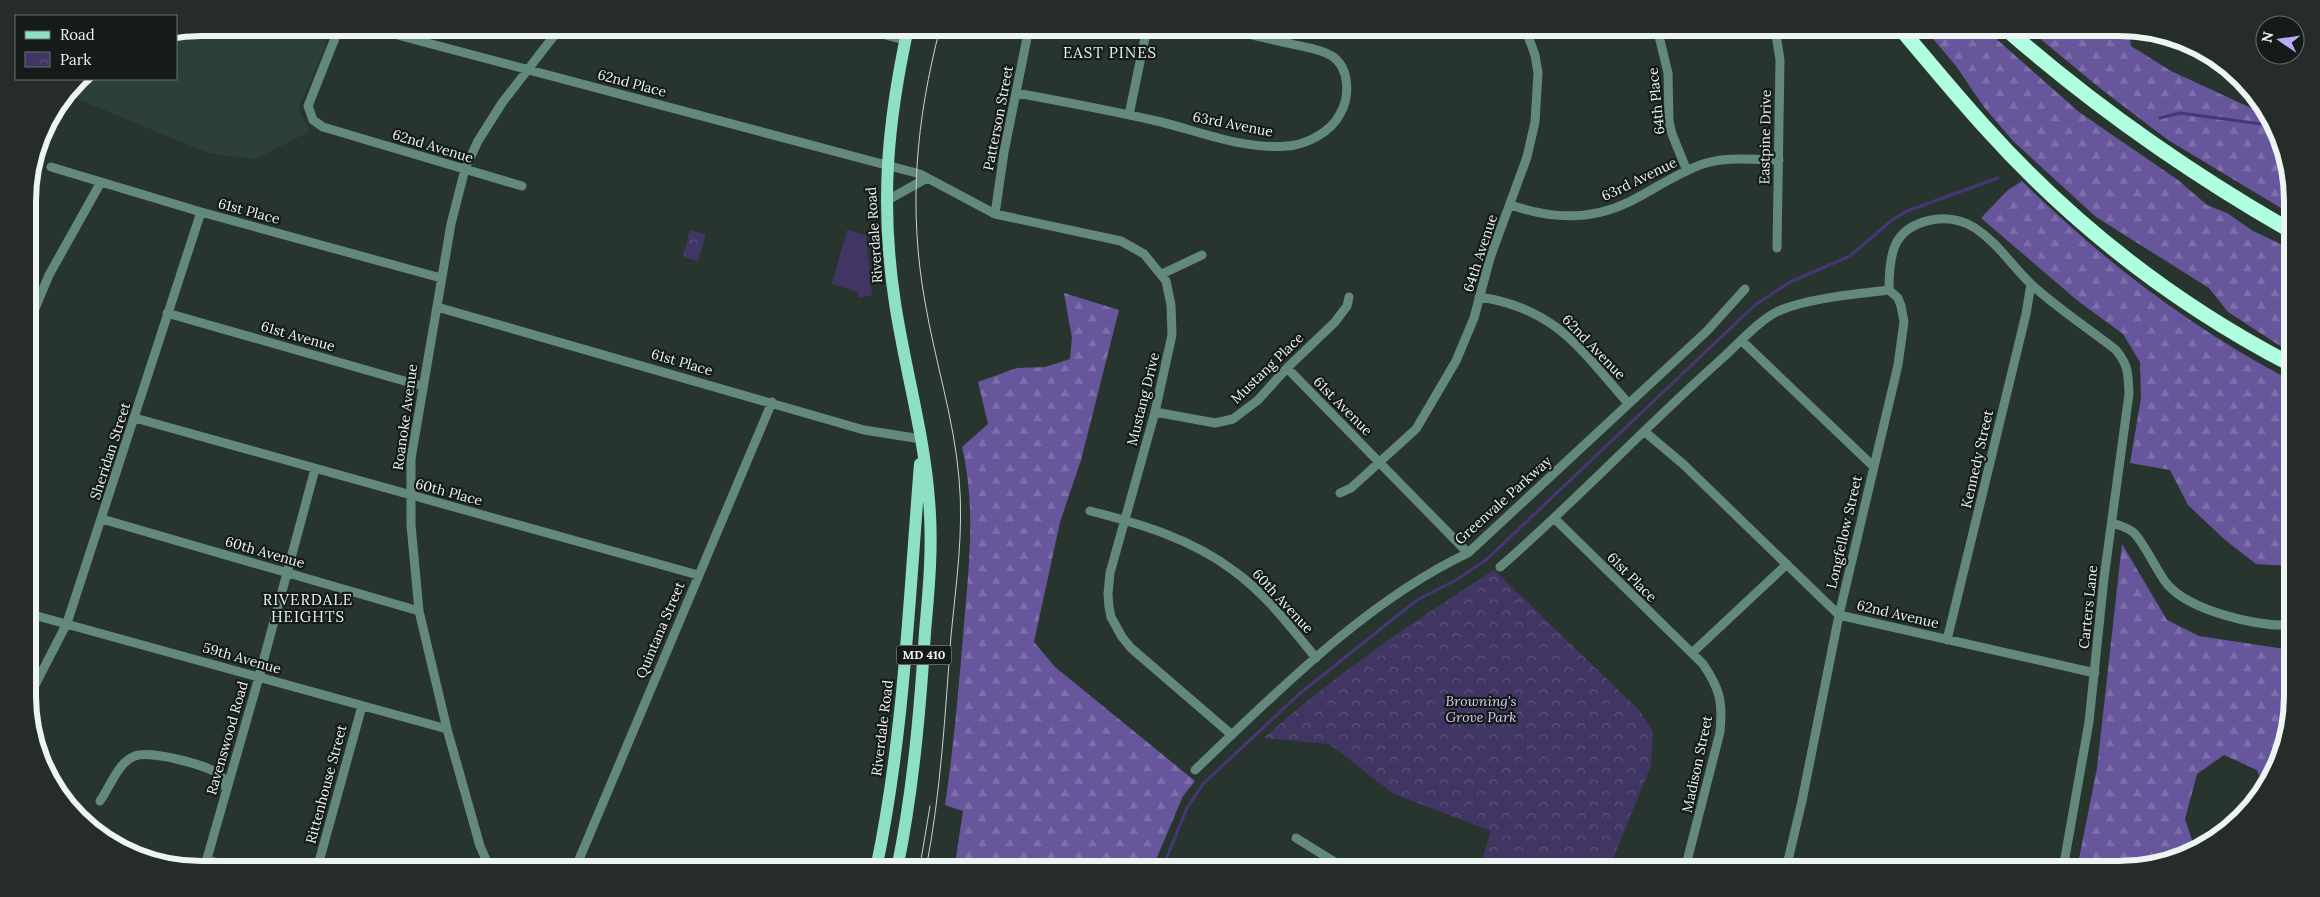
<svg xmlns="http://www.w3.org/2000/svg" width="2320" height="897" font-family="Lora,serif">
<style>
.built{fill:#2c4039}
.grass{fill:#413563}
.forest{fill:url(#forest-firs)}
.park{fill:url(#park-crowns)}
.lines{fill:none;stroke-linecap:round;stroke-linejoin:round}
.stream{stroke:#483577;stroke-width:3}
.minor{stroke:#628979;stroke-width:9}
.primary{stroke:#8de0c1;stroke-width:12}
.motorway{stroke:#b0fee0;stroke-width:15}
.tram{stroke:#c9d2ce;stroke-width:1}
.labels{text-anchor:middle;stroke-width:4.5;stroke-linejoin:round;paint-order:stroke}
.shield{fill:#151b18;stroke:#acb4b1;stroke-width:1}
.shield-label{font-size:12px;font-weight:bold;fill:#edf5f2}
.street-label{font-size:14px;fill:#edf5f2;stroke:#151b18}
.park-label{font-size:14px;font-style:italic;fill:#d3cbf3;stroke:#151b18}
.neighbourhood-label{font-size:15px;letter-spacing:1px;fill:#edf5f2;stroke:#151b18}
.rim{fill:none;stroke:#edf5f2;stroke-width:6}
</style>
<defs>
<pattern id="forest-firs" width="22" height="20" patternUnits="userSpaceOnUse" patternTransform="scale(1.25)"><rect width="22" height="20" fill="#68569c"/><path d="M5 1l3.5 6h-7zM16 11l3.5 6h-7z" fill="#7e6faa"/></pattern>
<pattern id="park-crowns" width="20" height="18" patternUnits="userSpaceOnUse" patternTransform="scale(1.25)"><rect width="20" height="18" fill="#413563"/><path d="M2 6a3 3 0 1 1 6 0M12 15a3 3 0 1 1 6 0" fill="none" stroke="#5d537a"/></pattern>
</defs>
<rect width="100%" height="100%" fill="#28352f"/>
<path class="built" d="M201 28H328L324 49 298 110 310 131 255 159 208 153 68 95 80 79H176V32Z
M933 857 971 869H931Z"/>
<path class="grass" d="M847 230 866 235 872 295 859 298 858 292 832 284Z"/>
<path class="forest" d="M1924 28H1984L2079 112 2178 180 2207 205 2227 213 2253 231 2291 249V353L2228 312 2209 288 2096 217 2013 141 1984 107 1956 66Z
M2027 28 2129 29 2131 46 2171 71 2264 114 2291 178V214L2168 140 2101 89Z
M2022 181C2102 260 2192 329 2292 381V566L2256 564 2224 539 2188 505 2170 470 2130 463 2141 398 2140 362 2123 334 2078 301 1981 218 2007 191Z
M1064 293 1119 310 1081 460 1060 522 1034 642 1055 667 1195 781 1183 796 1152 869H971L955 864 963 811 945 805C954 745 959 685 964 624 969 565 976 506 962 447L988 424 978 382 1017 368 1045 367 1070 359 1072 338Z
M2122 544 2167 620 2199 636 2292 650V696L2283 752 2264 787 2257 770 2224 755 2197 774 2185 819 2195 849C2155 871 2122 869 2077 869L2097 768Z"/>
<path class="park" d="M690 230 706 234 698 261 683 257Z
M1494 570 1640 711 1653 732 1651 765 1609 869H1479L1491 831 1394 794 1329 744 1264 738C1335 674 1414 621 1494 570Z"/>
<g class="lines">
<path class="stream" d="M2160 118 2180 113 2269 125
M1162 869 1187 808 1203 784 1298 695 1398 615 1417 600 1456 580 1486 560 1755 305 1790 282 1850 256 1892 220 1907 211 1998 178"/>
<path class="minor" d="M339 28 308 106 313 120 323 127 522 186
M371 28 920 174 995 214 1121 241 1144 254 1166 281 1171 305 1172 335 1155 412 1110 573 1108 594 1109 607 1111 617 1122 637 1131 648 1232 735
M858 28 905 40
M1657 28 1668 73 1669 121 1672 134 1687 171
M1775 28 1780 60 1777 248
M1016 93C1065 102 1113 111 1161 122 1201 132 1245 150 1287 146 1306 145 1331 132 1340 114 1350 97 1350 68 1332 56 1321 49 1304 47 1292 44 1269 39 1245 33 1222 28
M1129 115 1147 28
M51 167 201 212 441 278
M886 201 927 178
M1511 205C1550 219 1590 221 1629 202 1653 190 1677 173 1703 164 1726 156 1755 160 1779 160
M995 214 1004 152 1029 28
M1162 274 1202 255
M1479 297C1556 308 1580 349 1628 403
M437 307 864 430 921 439
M167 313 422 386
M29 323 49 275 101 182
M1742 341 1873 466
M1287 368 1468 553
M1155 412 1215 423 1233 419 1258 400 1287 368 1335 322 1347 306 1349 297
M135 418 698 575
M1645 432 1683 464 1839 615 2095 673
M1340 493 1351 488 1416 429 1456 361 1474 318 1490 258 1527 157 1535 122 1538 73 1535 55 1525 28
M1090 511C1141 524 1192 539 1234 571 1266 594 1291 628 1316 658
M102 519 419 611
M1555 519 1703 664C1720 689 1723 702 1720 732L1685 869
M2112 523C2119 525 2128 528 2133 532 2144 542 2156 570 2167 584 2190 611 2258 627 2292 625
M1500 567C1575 502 1643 429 1717 363 1736 347 1759 319 1781 310 1810 298 1857 294 1889 290
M30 614 447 729
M1947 640 2026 314 2031 284
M1692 653 1787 564
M31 693 67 623 201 212
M1195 770C1277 692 1366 601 1468 553L1707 331 1745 289
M100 801C110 787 118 762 135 756 149 750 209 765 220 775 224 779 225 784 226 789
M1296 838 1346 869
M207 860 244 869
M204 869 259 677 315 469
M317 869 362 706
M471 869 488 865
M490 869 480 846 447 729 419 611 411 525V459L451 224 465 169 478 141 502 103 560 28
M575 869 772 402
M1470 869 1471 867
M1786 869 1802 801 1839 615 1898 365 1904 322 1901 306 1898 298 1889 290C1889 255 1892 228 1931 220 1946 217 1961 219 1975 228 1999 244 2011 265 2031 284 2057 308 2088 328 2116 350 2129 366 2128 374 2129 394L2104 578 2089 722 2063 869"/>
<path class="primary" d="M876 869C904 737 909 599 920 464
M897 869C913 792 920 711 925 632 929 588 933 544 929 500 924 433 905 369 895 303 880 205 887 124 908 28"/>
<path class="motorway" d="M1900 28C1928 61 1955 94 1984 126 2071 223 2176 305 2292 365
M2005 28C2094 106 2188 172 2291 231"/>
<path class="tram" d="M921 860 930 806
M926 869C941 792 945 714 951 636 956 583 964 532 959 478 954 419 935 361 925 302 908 207 916 121 940 28"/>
</g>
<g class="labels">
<rect class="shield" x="896.5" y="645.5" width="55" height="19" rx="4"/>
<g class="shield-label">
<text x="924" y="659">MD 410</text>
</g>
<g class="street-label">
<text transform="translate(632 83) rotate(15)" y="5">62nd Place</text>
<text transform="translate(1656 101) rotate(-96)" y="5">64th Place</text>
<text transform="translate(998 118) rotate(-79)" y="5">Patterson Street</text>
<text transform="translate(1233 124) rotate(11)" y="5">63rd Avenue</text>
<text transform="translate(1765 137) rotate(-89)" y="5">Eastpine Drive</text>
<text transform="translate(433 146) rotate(17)" y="5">62nd Avenue</text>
<text transform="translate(1639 179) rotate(-26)" y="5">63rd Avenue</text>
<text transform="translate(249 211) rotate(15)" y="5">61st Place</text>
<text transform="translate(874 235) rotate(-94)" y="5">Riverdale Road</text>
<text transform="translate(1480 253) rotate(-72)" y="5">64th Avenue</text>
<text transform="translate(298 336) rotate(16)" y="5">61st Avenue</text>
<text transform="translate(1594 347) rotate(46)" y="5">62nd Avenue</text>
<text transform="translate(682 362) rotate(16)" y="5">61st Place</text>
<text transform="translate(1267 368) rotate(-44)" y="5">Mustang Place</text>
<text transform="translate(1143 399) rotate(-76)" y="5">Mustang Drive</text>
<text transform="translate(1343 406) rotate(45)" y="5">61st Avenue</text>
<text transform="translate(405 417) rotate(-82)" y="5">Roanoke Avenue</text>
<text transform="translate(110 451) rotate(-72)" y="5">Sheridan Street</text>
<text transform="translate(1977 459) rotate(-77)" y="5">Kennedy Street</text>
<text transform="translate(449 492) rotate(15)" y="5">60th Place</text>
<text transform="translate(1503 500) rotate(-42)" y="5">Greenvale Parkway</text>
<text transform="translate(1844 532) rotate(-77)" y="5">Longfellow Street</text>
<text transform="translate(265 552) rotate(16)" y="5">60th Avenue</text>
<text transform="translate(1632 577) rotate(45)" y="5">61st Place</text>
<text transform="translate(1283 601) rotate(47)" y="5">60th Avenue</text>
<text transform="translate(2088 607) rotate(-84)" y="5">Carters Lane</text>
<text transform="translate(1898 614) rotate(13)" y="5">62nd Avenue</text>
<text transform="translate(660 630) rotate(-67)" y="5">Quintana Street</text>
<text transform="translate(242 658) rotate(16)" y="5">59th Avenue</text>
<text transform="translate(882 728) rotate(-83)" y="5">Riverdale Road</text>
<text transform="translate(227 738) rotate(-74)" y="5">Ravenswood Road</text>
<text transform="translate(1697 764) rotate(-78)" y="5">Madison Street</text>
<text transform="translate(326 784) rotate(-75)" y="5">Rittenhouse Street</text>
</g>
<g class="park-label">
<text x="1481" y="706">Browning's<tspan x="1481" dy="16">Grove Park</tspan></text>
</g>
<g class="neighbourhood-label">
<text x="1110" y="58">EAST PINES</text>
<text x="308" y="605">RIVERDALE<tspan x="308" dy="17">HEIGHTS</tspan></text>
</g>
</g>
<path d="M0 0H2320V897H0ZM201 36H2119A165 165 0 0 1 2284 201V696A165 165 0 0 1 2119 861H201A165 165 0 0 1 36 696V201A165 165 0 0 1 201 36Z" fill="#262c29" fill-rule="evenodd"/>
<path class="rim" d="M201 36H2119A165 165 0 0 1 2284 201V696A165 165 0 0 1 2119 861H201A165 165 0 0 1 36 696V201A165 165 0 0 1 201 36Z"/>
<rect x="15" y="15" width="162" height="65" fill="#151b18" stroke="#6b726f"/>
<rect x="25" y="31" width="25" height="8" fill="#8de0c1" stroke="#6b726f"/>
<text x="60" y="40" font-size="15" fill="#edf5f2">Road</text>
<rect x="25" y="52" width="25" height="15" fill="url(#park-crowns)" stroke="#6b726f"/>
<text x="60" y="65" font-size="15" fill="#edf5f2">Park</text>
<g transform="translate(2280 40) rotate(283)"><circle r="24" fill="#151b18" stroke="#6b726f"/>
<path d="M0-4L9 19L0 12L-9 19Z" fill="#bbaaf6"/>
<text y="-8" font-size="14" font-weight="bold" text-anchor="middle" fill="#edf5f2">N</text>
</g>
</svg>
